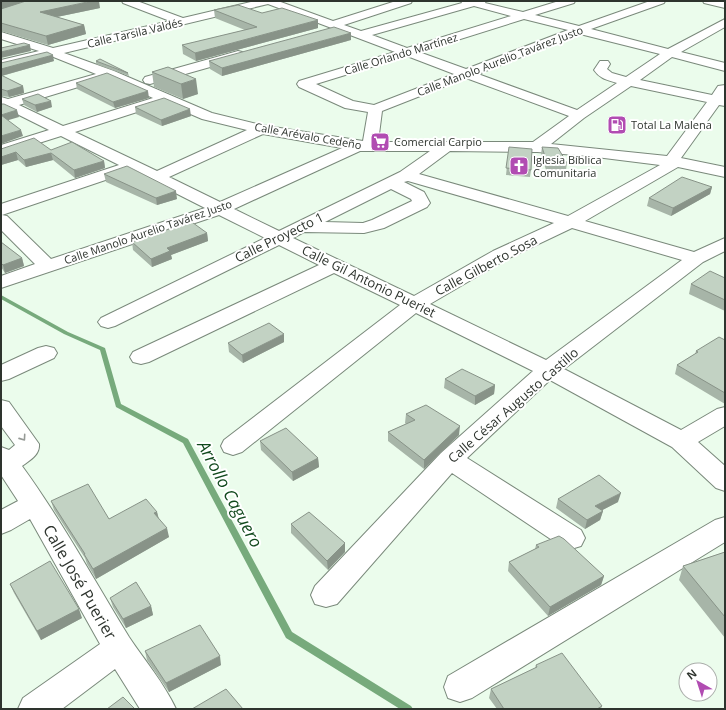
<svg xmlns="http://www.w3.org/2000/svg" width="726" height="710" font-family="'Open Sans',sans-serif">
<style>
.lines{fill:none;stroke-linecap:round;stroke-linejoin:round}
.stream{fill:#77aa7c;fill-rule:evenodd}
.minor-casing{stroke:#7a897b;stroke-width:2}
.minor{fill:#fff;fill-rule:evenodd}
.wall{fill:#a7b5a8}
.shaded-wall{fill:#889388}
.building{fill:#c2d2c3;stroke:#889388}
.oneway{stroke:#969a96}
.labels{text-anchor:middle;stroke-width:4;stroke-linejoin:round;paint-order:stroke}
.far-street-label{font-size:11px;fill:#2e342e;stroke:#fff}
.far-poi-label{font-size:11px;fill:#2e342e;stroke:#fff;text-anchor:start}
.street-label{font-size:13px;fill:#2e342e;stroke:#fff}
.near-street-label{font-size:16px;fill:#2e342e;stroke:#fff}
.near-water-label{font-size:17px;font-style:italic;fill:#11491d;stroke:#fff}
</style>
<rect width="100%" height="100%" fill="#ebfcec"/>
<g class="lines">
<path class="stream" d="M1 295 68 332 105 348 121 404 188 439 292 632 411 706 413 709H400L286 638 183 443 116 407 100 350 64 334 1 299Z"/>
<g class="minor-casing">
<path id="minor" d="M122 1H137L183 18 255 1H278L333 21 396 1H412L411 3 344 25 361 31 462 3 461 1H486L485 3 523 12 559 1H575L574 3 535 15 579 26 650 1H665L664 3 591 29 668 49 725 19V27L681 52 725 63V71L672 57 640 80 712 95 718 86 725 85 724 98H725V106L719 105 681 158 725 167V177L678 167 585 221 694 252 725 238V251L703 262 564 369 681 430 717 409 725 407V426L698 442 725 466V491L716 488 672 447 550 380 467 458 581 530 585 538 581 546 571 549 561 546 452 473 337 604 326 607 315 604 311 595 315 586 441 453 533 371 416 313 242 452 233 455 224 452 221 446 224 440 400 305 334 273 149 362 141 364 133 362 130 357 133 352 319 265 279 245 115 326 108 328 101 326 98 322 101 318 265 238 219 215 1 288V276L35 264 1 230V204L119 165 61 136 1 155V145L49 130 1 106V97L8 99 96 74 51 56 1 68V60L39 51 1 39V32L53 48 170 21 123 3ZM268 4 395 52 299 81 297 84 299 87 345 108 368 112 363 141 261 125 212 113 114 71 64 53ZM474 6 511 16 407 48 372 35ZM524 19 568 30 466 69 419 52ZM580 34 660 54 626 77 612 73 607 69 610 64 608 61H600L594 70C600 79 608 80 617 83L577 110 478 74ZM407 56 454 74 374 105 353 101 316 84ZM108 78 153 98 63 126 19 105ZM466 78 569 116 533 142H378L382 111ZM631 86 707 102 667 156 551 144 584 118ZM165 103 202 119 247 130 157 171 75 132ZM263 134 342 148 220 202 169 177ZM360 151H430L400 172 279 231 234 209ZM450 151 537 152 588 156 660 165 568 216 419 174ZM132 171 205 208 51 259 7 216 2 215ZM408 181 554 223 493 251 414 296 293 238 304 232 364 233 384 228 427 207 430 203 424 192 404 182ZM391 189 411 199 412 201 372 220 363 223 325 222ZM572 228 682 260 546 360 430 304 507 259Z
M703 1 725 2V8L704 3Z
M238 51 242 52 244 55 242 58 150 84 145 83 143 80 145 77Z
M46 346 54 348 57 353 54 358 9 379 1 381V365L38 348Z
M1 400 9 402 39 444C40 455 30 460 22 466 62 521 94 580 129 637 145 661 164 683 176 709H140L115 669 62 709H18L23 698 100 644 30 519 11 530 1 534V510L18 501 1 475V447L9 450 15 445 1 426Z
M725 517V542L472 698 460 702 448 698 444 687 448 676 715 520Z"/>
</g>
<use href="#minor" class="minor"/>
</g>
<path class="wall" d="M1 1 21 3 100 8 57 17 84 25 86 34 48 45 1 31Z
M214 10 262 13 318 28 196 61 183 54 182 45 245 30 215 18Z
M351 40 222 76 210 69 209 61Z
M54 61 2 76 23 86 24 93 9 97 1 96V63Z
M96 61 128 73 129 76 96 64Z
M168 67 198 94 183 99 154 87 152 72Z
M76 83 149 98 115 108 77 89Z
M22 99 52 107 37 112 24 105Z
M135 107 191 116 162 126 136 114Z
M509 147 531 170 530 177 506 175Z
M542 147 567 163 566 170H546L541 154Z
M1 149 51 150 104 161 105 168 75 178 53 160 26 167 18 160 1 165Z
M104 174 177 199 157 205 106 182Z
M712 187 710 194 671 216 647 206 649 198Z
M170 227 207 233 208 241 171 255 172 259 152 267 133 250 132 242 170 228Z
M1 242 22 258 24 266 5 273 1 267Z
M725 278V311L689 294 691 284Z
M725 340V404L675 374 677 365 695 354 696 351Z
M284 342 243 363 229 352 228 343Z
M445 379 495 385 494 394 475 405 444 388Z
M406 414 459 435 424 469 388 441V432L406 424 405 423Z
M260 441 318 458 319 467 293 481 261 450Z
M558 499 618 502 602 510 603 511 600 520 585 529 556 508Z
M51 501 109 519 157 512 159 519 169 537 96 579 87 564 85 558 54 510Z
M291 524 345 552 328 570 291 533Z
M536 545 604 576 601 585 548 616 508 571 509 562 535 549Z
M725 552V638L679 580 683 566Z
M10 584 82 618 41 640 14 593Z
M110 598 151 606 153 615 126 628 113 607Z
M145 651 221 665 169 692 147 660Z
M536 665 602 706 601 709H497L489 698 491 689 535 668Z"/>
<path class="shaded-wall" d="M1 1H20L21 3 1 9Z
M92 1H99L100 8 42 20 40 12Z
M318 20V28L196 61 195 53Z
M84 25 86 34 48 45 46 36Z
M351 33V40L222 76V68Z
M30 45 31 51 1 58V52Z
M53 55 54 61 1 76V69Z
M196 79 198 94 183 99 181 84Z
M23 86 24 93 9 97 7 91Z
M148 91 149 98 115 108 113 102Z
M51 101 52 107 37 112 35 105Z
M190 109 191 116 162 126 161 120Z
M17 110 19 117 2 122 1 115Z
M21 130 23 136 1 144V136Z
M16 152 18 160 1 165V157Z
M51 153 53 160 26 167 24 160Z
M104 161 105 168 75 178 74 170Z
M712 187 710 194 671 216 673 208Z
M176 191 177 199 157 205 156 198Z
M207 233 208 241 171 255 172 259 152 267 151 259 167 248Z
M22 258 24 266 5 273 3 265Z
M284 334V342L243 363 242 355Z
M495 385 494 394 475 405V396Z
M460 426 459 435 424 469V460Z
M318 458 319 467 293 481 292 472Z
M621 493 618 502 593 515 595 506Z
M603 511 600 520 585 529 587 520Z
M157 512 159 521 154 513Z
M167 528 169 537 96 579 93 569Z
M345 543V552L328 570 327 561Z
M604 576 601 585 548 616 550 607Z
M151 606 153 615 126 628 123 619Z
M79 609 82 618 41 640 37 631Z
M220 656 221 665 169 692 166 683Z"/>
<path class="building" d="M26 1H92L40 12 84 25 46 36 1 23V9Z
M238 5 262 13 282 8 318 20 195 53 182 45 257 27 214 10Z
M334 27 351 33 222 68 209 61Z
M24 43 30 45 1 52V48Z
M47 52 53 55 1 69V63Z
M100 59 128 73 96 61Z
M168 67 196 79 181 84 152 72Z
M107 73 148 91 113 102 76 83Z
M1 75 23 86 7 91 1 89Z
M38 94 51 101 35 105 22 99Z
M164 98 190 109 161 120 135 107Z
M1 104H4L17 110 1 115Z
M1 115 21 130 1 136Z
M34 138 51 150 72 142 104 161 74 170 51 153 24 160 16 152 1 157V149Z
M509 147 532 149 531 170 506 168Z
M542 147 558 148 567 163H547Z
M127 166 176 191 156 198 104 174Z
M682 177 712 187 673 208 649 198Z
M189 220 207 233 167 248 170 251 151 259 132 242 172 228 170 227Z
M1 242 22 258 3 265 1 263Z
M710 271 725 278V300L691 284Z
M269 323 284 334 242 355 228 343Z
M719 337 725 340V393L677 365 698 352 696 351Z
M462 369 495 385 475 396 445 379Z
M426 405 460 426 424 460 388 432 415 420 406 414Z
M286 428 318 458 292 472 260 441Z
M599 475 621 493 595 506 603 511 587 520 558 499Z
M88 484 109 519 146 499 157 512 154 513 167 528 93 569 84 554H85L51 501Z
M309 512 345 543 327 561 291 524Z
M559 536 564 539 604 576 550 607 509 562 539 547 536 545Z
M725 552V617L683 566Z
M50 561 79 609 37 631 10 584Z
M136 582 151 606 123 619 110 598Z
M200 625 220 656 166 683 145 651Z
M562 653 602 706 597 709H504L491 689 537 667 536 665Z
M226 689 243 709H192Z
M123 697 135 709H107Z"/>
<defs><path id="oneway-chevron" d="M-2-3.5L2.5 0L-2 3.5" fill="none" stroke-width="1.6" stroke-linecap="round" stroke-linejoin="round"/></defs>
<use class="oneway" href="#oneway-chevron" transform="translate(23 438) rotate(55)"/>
<defs>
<g id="fuel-square" transform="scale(1)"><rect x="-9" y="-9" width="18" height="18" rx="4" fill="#b14cb2" stroke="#fff"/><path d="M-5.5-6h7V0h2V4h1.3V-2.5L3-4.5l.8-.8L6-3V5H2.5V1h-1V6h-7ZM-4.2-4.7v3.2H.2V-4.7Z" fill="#fff"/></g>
<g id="supermarket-square" transform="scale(1)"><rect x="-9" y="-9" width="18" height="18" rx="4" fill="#b14cb2" stroke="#fff"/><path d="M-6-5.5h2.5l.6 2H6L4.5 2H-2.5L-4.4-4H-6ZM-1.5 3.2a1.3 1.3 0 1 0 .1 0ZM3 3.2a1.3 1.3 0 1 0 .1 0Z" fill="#fff"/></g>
<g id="church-square" transform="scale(1)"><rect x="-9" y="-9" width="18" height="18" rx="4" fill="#b14cb2" stroke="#fff"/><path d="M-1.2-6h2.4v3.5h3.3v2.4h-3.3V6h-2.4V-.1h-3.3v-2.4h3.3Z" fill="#fff"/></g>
</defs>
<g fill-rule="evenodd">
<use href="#fuel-square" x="617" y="125"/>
<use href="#supermarket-square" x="380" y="142"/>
<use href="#church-square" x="519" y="166"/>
</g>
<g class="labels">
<g class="far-street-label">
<text transform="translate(135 33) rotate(-13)" y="4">Calle Tarsila Valdés</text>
<text transform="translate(401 54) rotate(-17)" y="4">Calle Orlando Martínez</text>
<text transform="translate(500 61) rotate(-21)" y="4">Calle Manolo Aurelio Tavárez Justo</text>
<text transform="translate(308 136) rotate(10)" y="4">Calle Arévalo Cedeño</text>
<text transform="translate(148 232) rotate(-19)" y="4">Calle Manolo Aurelio Tavárez Justo</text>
</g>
<g class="far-poi-label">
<text x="631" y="129">Total La Malena</text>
<text x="394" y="146">Comercial Carpio</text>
<text x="533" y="164">Iglesia Bíblica<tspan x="533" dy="13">Comunitaria</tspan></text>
</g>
<g class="street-label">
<text transform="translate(279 237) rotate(-26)" y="5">Calle Proyecto 1</text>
<text transform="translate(486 265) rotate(-28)" y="5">Calle Gilberto Sosa</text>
<text transform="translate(369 281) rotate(26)" y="5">Calle Gil Antonio Pueriet</text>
<text transform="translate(513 405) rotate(-41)" y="5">Calle César Augusto Castillo</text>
</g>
<g class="near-street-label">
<text transform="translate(80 582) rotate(60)" y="6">Calle José Puerier</text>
</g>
<g class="near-water-label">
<text transform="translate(230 494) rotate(62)" y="6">Arrollo Caguero</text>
</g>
</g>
<rect width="726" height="710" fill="none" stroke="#2e342e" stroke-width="4"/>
<g transform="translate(698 682) rotate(321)"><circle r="19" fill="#ffffff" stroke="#abaeab"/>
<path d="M0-3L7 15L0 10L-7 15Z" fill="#b14cb2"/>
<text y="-6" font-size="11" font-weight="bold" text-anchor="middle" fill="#2e342e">N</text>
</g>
</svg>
